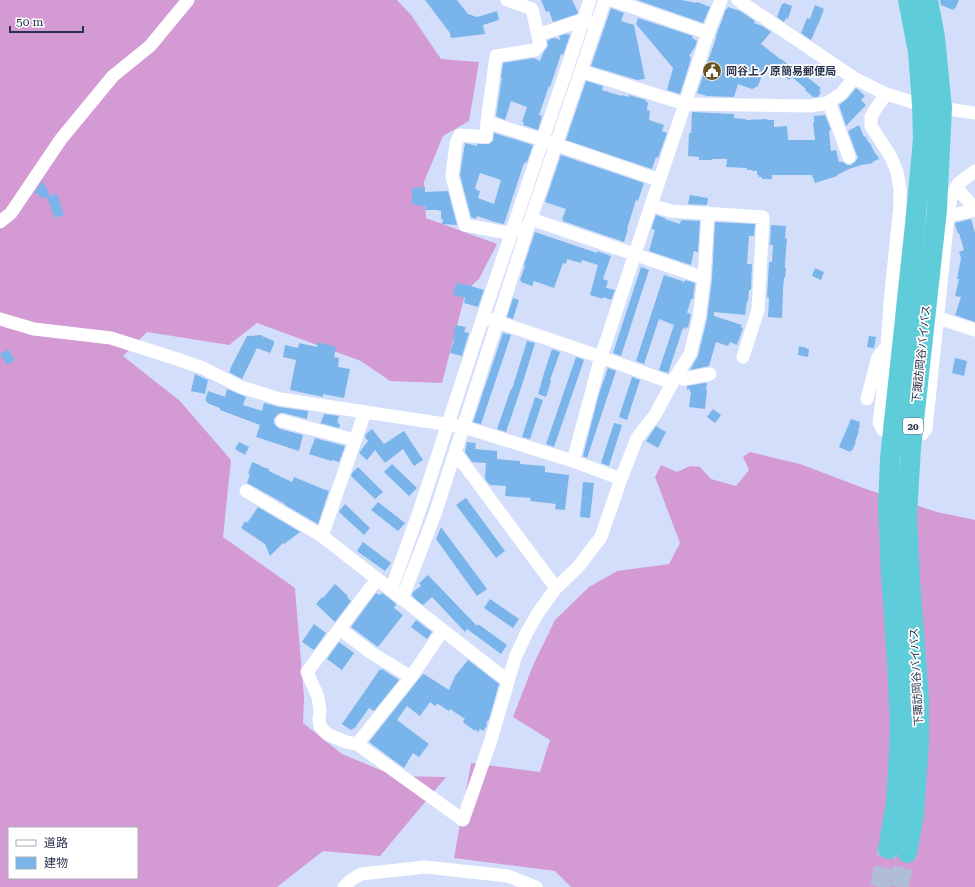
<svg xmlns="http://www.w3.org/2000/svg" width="975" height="887" font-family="'Roboto Serif','Noto Sans JP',serif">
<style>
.forest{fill:#d49ad4;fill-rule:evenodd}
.building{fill:#79b4ea;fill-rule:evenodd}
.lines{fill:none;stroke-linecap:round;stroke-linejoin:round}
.highway-tunnel{stroke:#b1bdd7;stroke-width:20;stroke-dasharray:20 10;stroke-linecap:butt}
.minor{stroke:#fff;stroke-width:13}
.highway{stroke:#5fccda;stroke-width:20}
.labels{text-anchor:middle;stroke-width:3.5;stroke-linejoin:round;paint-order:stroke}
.shield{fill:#fff;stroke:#687082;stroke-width:1}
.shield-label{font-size:10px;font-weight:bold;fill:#28334d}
.poi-label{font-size:11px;font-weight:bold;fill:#28334d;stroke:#fff;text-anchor:start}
.street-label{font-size:11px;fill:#28334d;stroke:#fff}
</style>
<rect width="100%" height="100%" fill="#d3dffa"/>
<path class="forest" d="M0 0H397L411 15 441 59 479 62 469 121 443 136 424 182 426 218 497 244 479 279 466 291 442 383 390 381 361 361 257 323 229 345 147 332 123 356 180 401 231 460 223 537 295 588 304 698 303 723 342 754 395 776 446 777 380 856 323 851 277 887H0ZM9 828H137V878H9Z
M750 452 800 464 866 489 937 512 975 520V887H571L555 871 454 858 471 763 540 772 550 740 513 717 534 663 555 620 589 587 617 571 669 564 680 543 655 477 661 465 677 472 690 466 700 467 711 479 736 486 749 470 743 457Z"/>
<path class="building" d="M425 0H457L468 14 477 17 497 11 499 20 483 25 485 34 451 38 450 33Z
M541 0H572L578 12 577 14 553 22 549 11 546 12Z
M637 0H682L696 3 697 2 710 7 703 23Z
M940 0H959L955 9 954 8 953 10 941 5Z
M784 3 792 6 788 19 786 18 784 22 777 17 782 4H783Z
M815 5 824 9 819 23V22L811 40 801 33 807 18 810 19Z
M728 7 740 11 755 21 754 23 762 26 771 32 761 44 780 59H781L807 78V77L821 88 819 91 821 92 818 97H813L805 90 806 89 792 77 789 80 782 74 780 78 765 67 758 86 752 89 738 84 734 97 707 96 697 93 716 38V36L726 9H727Z
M611 8 624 13 621 21 634 25 645 79 637 80 591 66Z
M638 18 693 36 692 38 697 41 695 47 689 56 691 57 690 62 680 94 667 90 673 68 636 24Z
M566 34 570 35 563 55 561 54 550 87 549 86 539 115 542 116 538 130 523 125 524 122H522L527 107 511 101 505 120 496 116 502 77H501L503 63 534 58 540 61 543 53 548 46 547 40 549 41 550 39 555 38 560 40 559 36Z
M586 81 603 86 602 90 622 96V95L628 97 629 95 646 100V102H648L647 110 650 111 649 120 664 125 662 131 667 133 658 158 656 157 652 169 566 140Z
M856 88 865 96 861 100 866 105 846 126 839 105 847 99Z
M692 112 734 114V118L744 119H746V120L767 119V120H774V127L787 126 788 140H815L813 123 814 122V116L825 115 831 130 829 131 831 151 836 150 839 162H843L847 165H851L855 162 857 159 858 158 848 131 859 125 864 137 865 136 869 143H870L876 155H877L879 159 872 162 874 163 861 165 849 169 837 175V176L815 183 812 175H772V179H762V177H759V175H757V171H752V170H747V168L726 167 727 159H712L711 160H699V157L688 156 689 133H691Z
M494 133 533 145 527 162 524 163 504 224 495 222 477 216 476 219 471 217 460 175 465 143 477 146V144H489L493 141ZM480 173 501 180 494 204 478 198 480 191 476 190 477 189 475 188Z
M561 155 644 183 638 201 636 200 627 229H628L624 242 563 221V219H562L566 209 545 202Z
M42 181 50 195 43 199 40 195 34 193Z
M425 187V192L448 191 457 225 442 224 443 219H441V211H439V210H425L426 206H417V204L412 205V188Z
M57 194 64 215 55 218 47 197Z
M690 195 708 198 707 205 688 204Z
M656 215 665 218V219L680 224 681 220 700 221 698 252 694 251 691 265 649 251 655 230 652 229V227Z
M971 219 975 233V322L955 315 961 297 955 296 959 279H957L961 258 959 252 964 250 959 233 958 234 955 225V223Z
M715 222 755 224 754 236H749L747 264H752L751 290H749L748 301H747L745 315 714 312V316L742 325 741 327 743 328 737 345 730 342 728 346 716 342 709 366 690 370 698 356 707 319 712 279Z
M771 225 786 226 785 239 787 238 785 263V268H786L785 278H784L783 289 782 318 768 317 769 298 767 297 769 262H772L773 245H770Z
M535 232 597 253V251L611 256 603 279 608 281 606 288 615 290 611 300 603 297V299L590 295 598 265 582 260 581 263 567 259 566 264 563 263 554 288 534 281 532 286 521 282V281L520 280 525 266 524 265Z
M641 267 649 270 621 356 613 353Z
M815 268 824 272 821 280 812 276Z
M664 275 685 282V280L695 283 693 299H691L687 313 691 314 688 328 686 327 685 329 683 328 668 373 659 370 674 325 659 319 644 364 636 361Z
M456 283 464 285V284L484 290 478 307 464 303 465 298 453 295Z
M513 298 519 300 513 319 507 317Z
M455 325 466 327 464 332 469 333 462 356 450 353 454 340H453Z
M503 333 511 335 481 424 473 422Z
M262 335V336L274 341V344L270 353 257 348 242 379 229 372 231 369H230L247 336Z
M869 336 876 337 874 348 867 347Z
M527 341 535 343 522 385 506 432 497 429 511 389H512Z
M318 342 336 347 334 357 339 358 338 367 350 369 344 398 323 394V397L290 390 296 360 283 357 285 345 298 348 299 343 317 347Z
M799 346 807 348V349H809L808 357 798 355Z
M8 349 15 360 7 365 0 354Z
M552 349 560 352 550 380 551 381 546 397 538 394 545 370Z
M576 357 584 360 554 447 546 444Z
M955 358 967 361 964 376 952 373Z
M608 368 616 371 587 458 583 456 599 394Z
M195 374 208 380 205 394 191 391Z
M632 377 640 380 627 420 619 417Z
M705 383H707L706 389 707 390 705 409 689 407 691 392H690V389L687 390V386Z
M227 389 246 397 243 405 262 411 264 403 279 407 308 411 307 419 284 413H280L277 415 274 419V423L276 426 280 429 303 435 299 451 256 437 260 425 220 410V408L207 403V401H205L208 391 225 397Z
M535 397 543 400 530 439 522 437Z
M713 409 721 415 715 423 707 417Z
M324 414 339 416 337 422H339L338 424H340L339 428 320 423 321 422Z
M851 419 860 422 859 425H860L858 431H859L855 442H856L852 451 851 450 850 452 839 447Z
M614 423 622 425 609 466 601 463Z
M656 426 666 432 658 448 646 441Z
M372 429 384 444 404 431 423 460 414 466 403 449 385 463 375 450 367 460 359 453 368 441 365 437 366 434Z
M315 438 345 446 339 462 332 460 331 461 309 454Z
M239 442 249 447 245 455 235 449Z
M467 442 476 443 475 449 497 451V459L520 461V464L545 466V472L569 475 565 510 555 509 556 504 530 501 531 498 505 496 506 486 490 485 485 479 486 463 472 462 465 452Z
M252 462 260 465V466L269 469V471L292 482 294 477 323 489 329 491 318 524 285 505V504L247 483 250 474H248Z
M392 464 417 488 409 496 384 472Z
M358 467 383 492 375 499 351 476 352 473Z
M583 482 594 483 590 518 580 517Z
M466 498 505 551 496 558 456 505Z
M378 502 405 523 398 531 371 510Z
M345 504 370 528 364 535 339 512 340 510Z
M258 507 300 532 284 544 283 543 270 556 265 544 241 528 245 521 247 523Z
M441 527 487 589 477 596 436 539Z
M363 542 391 563 385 571 357 551Z
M428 575 477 626 478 624 507 645 501 654 467 629 465 632 432 597 423 605 414 598 412 595 413 592 421 586 419 583Z
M335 584 348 596 347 597 351 601 335 622 316 604 322 597 323 598Z
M376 593 380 595 382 593 395 603 396 605 394 608 403 615 378 647 351 627Z
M490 599 519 619 513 628 484 608Z
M416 620 432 632 427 639 411 627Z
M314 624 326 633 314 650 302 642Z
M339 642 354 653 342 670 327 659Z
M468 660 499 684 489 719 486 723 487 724 486 727 483 731 480 729 478 732 475 729V731L464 723 463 721 465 719 450 709 449 711 438 704H437L435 706 430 702 420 716 407 706 397 720 429 744 419 757 413 753 404 768 369 742 422 675 424 674 449 690 455 676Z
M380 669 381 670 382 669 399 680 374 711 369 708 354 729 353 728 351 730 342 724 365 691Z"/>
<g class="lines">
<path class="highway-tunnel" d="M880 887 888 849
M898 887 907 853"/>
<path class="minor" d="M507 0 532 9 540 44 535 50 496 56 487 122 486 137 460 135 456 143 452 176 465 225 508 233 528 227
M612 0 708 33
M738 0 854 78 886 94 922 105 975 113
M538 35 583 20 588 22
M581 71 685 104 810 106 827 103 841 94 854 78
M829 102 849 157
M487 122 543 140 659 180
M956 187 975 209
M651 205 671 211 763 217 758 310 743 357
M948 216 975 210
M531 219 704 278
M0 222 11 213 61 139 113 76 150 46 188 0
M483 317 590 0
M938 318 975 330
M0 319 34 329 111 338 177 359 203 368 241 387 280 399 464 427 573 461 621 479
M676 376 683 379 710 374
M867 399 878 357 887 346
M282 421 355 440
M883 430 879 422 885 377 890 302 900 206V189L897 172 891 157 871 126V117L875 110 886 94
M922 434 926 429 948 216 951 197 958 184 975 171
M455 452 556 588
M573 461 601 357 651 205 685 104 708 33 721 0
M246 491 322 536 508 681
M322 536 365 412
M377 579 307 672 318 697 320 710 319 719 320 726 327 734 346 742 357 744 463 820 490 743 515 658 527 632 538 613 556 588 578 567 601 537 621 479 637 438 655 415 676 376 690 354 699 318 704 278 708 213
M391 590 420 509 483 317 601 357 672 383
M402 599 435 514 528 227 605 0
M340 629 370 652 411 677
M357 744 411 677 443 630
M344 887 351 880 361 874 425 867 508 876 536 887"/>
<path class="highway" d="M888 849 896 802 899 752 900 724 897 663 891 574 888 507 890 458 915 226 923 139 922 105 918 52 908 0
M907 853 914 814 916 787 919 743V698L910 580 907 515 911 448 937 210 942 108 935 37 928 0"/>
</g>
<defs>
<g id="civic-disc" transform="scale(1)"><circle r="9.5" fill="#695524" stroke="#fff"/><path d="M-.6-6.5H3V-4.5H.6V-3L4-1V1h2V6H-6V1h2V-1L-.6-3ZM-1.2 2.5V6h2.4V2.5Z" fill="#fff"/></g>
</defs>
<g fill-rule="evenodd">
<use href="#civic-disc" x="712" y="71"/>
</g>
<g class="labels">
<rect class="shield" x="903" y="418" width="20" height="16" rx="3"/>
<g class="shield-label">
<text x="913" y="430">20</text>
</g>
<g class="poi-label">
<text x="726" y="75">岡谷上ノ原簡易郵便局</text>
</g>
<g class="street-label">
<text transform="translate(921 354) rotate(-84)" y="4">下諏訪岡谷バイパス</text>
<text transform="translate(916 677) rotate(-93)" y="4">下諏訪岡谷バイパス</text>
</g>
</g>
<rect x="8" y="827" width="130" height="52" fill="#ffffff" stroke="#a9adb8"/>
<rect x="16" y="840" width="20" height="6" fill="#ffffff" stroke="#a9adb8"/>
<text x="44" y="847" font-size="12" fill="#28334d">道路</text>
<rect x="16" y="857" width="20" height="12" fill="#79b4ea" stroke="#a9adb8"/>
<text x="44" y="867" font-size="12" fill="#28334d">建物</text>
<path d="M10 26v6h73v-6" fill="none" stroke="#28334d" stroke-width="2"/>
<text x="16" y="26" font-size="12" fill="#28334d" stroke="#ffffff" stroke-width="3" paint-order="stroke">50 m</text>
</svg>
